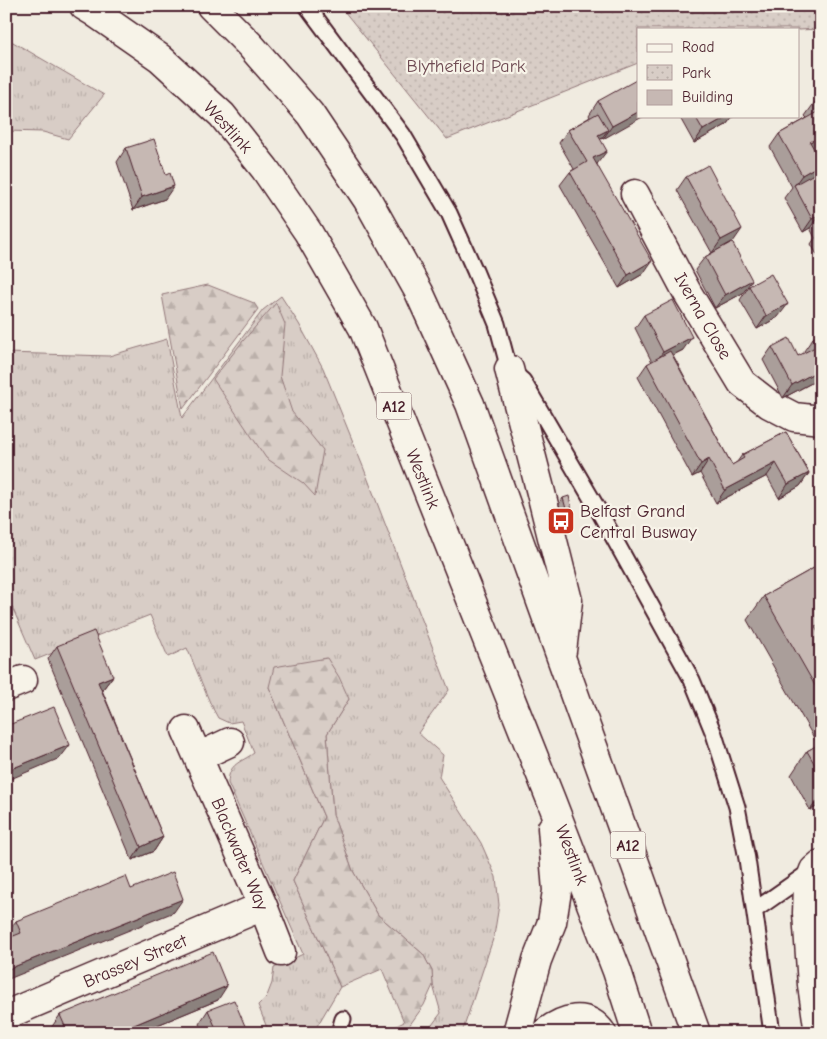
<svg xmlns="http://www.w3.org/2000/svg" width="827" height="1039" font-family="'Comic Neue',sans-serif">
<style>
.grass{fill:url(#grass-tufts);stroke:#917678}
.forest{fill:url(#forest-firs);stroke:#917678}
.park{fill:url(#park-dots);stroke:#917678}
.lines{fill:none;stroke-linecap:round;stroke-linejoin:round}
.service-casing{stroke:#4a1f2b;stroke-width:19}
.minor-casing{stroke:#4a1f2b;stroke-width:31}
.trunk-casing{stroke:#4a1f2b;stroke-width:31}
.service{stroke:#f7f3e8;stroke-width:15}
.minor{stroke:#f7f3e8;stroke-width:28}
.trunk{stroke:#f7f3e8;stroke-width:28}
.wall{fill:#aa9e9a;stroke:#4a1f2b}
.shaded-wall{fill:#8b817d;stroke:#4a1f2b}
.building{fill:#c6b8b3;stroke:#4a1f2b}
.labels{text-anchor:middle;stroke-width:4.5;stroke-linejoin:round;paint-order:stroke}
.shield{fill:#f7f3e8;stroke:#7e5f64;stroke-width:1}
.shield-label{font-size:16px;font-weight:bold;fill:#4a1f2b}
.park-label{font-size:18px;fill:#6e4a52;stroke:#f7f3e8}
.street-label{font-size:18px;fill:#4a1f2b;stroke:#f7f3e8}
.poi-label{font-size:18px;fill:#4a1f2b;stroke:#f7f3e8;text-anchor:start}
</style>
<defs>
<pattern id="grass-tufts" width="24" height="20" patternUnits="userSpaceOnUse" patternTransform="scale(1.25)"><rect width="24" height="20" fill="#d8cdc6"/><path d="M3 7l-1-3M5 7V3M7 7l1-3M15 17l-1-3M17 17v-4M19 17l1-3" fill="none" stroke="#bbb0aa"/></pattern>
<pattern id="forest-firs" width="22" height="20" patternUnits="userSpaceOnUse" patternTransform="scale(1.25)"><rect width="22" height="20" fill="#d8cdc6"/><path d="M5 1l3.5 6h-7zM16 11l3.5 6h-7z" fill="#bbb0aa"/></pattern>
<pattern id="park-dots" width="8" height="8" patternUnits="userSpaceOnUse" patternTransform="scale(1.25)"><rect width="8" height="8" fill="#d8cdc6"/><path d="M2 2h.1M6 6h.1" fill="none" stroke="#bbb0aa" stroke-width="1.8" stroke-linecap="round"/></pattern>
</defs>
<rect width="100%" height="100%" fill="#f0ebe0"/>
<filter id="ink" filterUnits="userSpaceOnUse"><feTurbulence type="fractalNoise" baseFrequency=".02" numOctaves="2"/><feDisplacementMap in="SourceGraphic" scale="10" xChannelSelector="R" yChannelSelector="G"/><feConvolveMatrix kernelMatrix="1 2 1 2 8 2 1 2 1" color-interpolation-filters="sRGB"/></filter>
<g filter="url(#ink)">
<path class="grass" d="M6 38 104 95 68 139 43 132 6 131Z
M281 296 299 324 323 368 364 469 449 690 418 733 443 755 439 777 481 843 496 877 499 905 494 936 462 1033H426L441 1013 433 985 432 971 423 954 378 915 353 871 333 815 327 734 349 699 269 687 324 817 293 881 340 987 313 1033H269L258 1005 267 996 272 983 274 968 303 954 228 783C229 763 240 763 254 753L241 721 229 723 218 718 211 705 187 648 168 657 150 615 35 660 6 593V353L109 356 167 339 182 418 263 310Z"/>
<path class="forest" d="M208 285 254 303 258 309 183 409 162 295Z
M276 303 285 324 280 376 292 412 323 450 315 496 303 483 266 458 213 379 243 341Z
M327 658 339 677 349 699 327 734 333 815 353 871 378 915 423 954 432 971 433 985 424 1005 404 1033H383L404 1022 382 969 340 987 293 881 324 817 269 687 274 667Z"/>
<path class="park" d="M340 6H821V29L798 30V29H638V63L447 139Z"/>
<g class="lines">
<g class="service-casing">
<path id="service" d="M307 6 403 135 449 213 475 271 497 324 509 369 523 381 600 513 692 680 714 734 737 807 747 859 772 1033
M755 910 811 871
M339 1033 343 1019"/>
</g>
<g class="minor-casing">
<path id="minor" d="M635 194 687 292 742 383 769 404 794 417 821 420
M6 687 23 680
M186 730 263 906 281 952
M198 757 230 742
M6 1015 263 906
M819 1033 812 985 807 913 808 886 814 870 821 864"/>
</g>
<g class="trunk-casing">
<path id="trunk" d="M84 6 94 12 160 58 222 115 265 169 308 232 363 328 551 800 617 971 637 1033
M211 6 250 45 310 114 367 199 419 292 470 404 696 1033
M509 369 540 489 568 601 562 651
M517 1033 537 960 552 922 557 891 552 828
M545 1033C563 1019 586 1011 602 1033"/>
</g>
<use href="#service" class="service"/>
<use href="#minor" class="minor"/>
<use href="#trunk" class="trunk"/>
</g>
<path class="wall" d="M821 99V144L814 148 821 165 815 173 821 170V262L811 244 815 238 810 228 803 232 784 198 792 187 770 147 779 134 807 118 805 116 815 102Z
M598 101 638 116 603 139 602 138 600 140 597 164 643 274 619 288 560 185 570 172 574 169 559 143 568 130 590 117 589 115Z
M679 116H733L726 125 694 143Z
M126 148 165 199 133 210 117 162Z
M686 177 733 242H732L743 293 715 308 695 270 705 257 712 253 677 190Z
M749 286 778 317 757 329 740 300Z
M644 315 683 350 673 355 732 465 737 462 742 455 786 432 809 473 800 486 779 498 767 476 716 503 700 473 692 477 638 377 647 364 652 362 635 328Z
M821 334V378L783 398 763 360 772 347 798 356 805 353 804 351 813 338Z
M563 498 573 515 569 521 563 523 559 504Z
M821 564V805L810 810 791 775 807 751 818 745 747 620 764 596Z
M57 646 113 676 103 689 102 690 163 837 154 851 132 860 48 659Z
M131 889 174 912 8 938 6 934 16 921Z
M218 1000 138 1033H53L51 1028 60 1015Z
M208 1010 248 1033H203L199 1024Z"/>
<path class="shaded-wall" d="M638 112V116H644L603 139 612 126Z
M728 116H733L726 125 694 143 703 130Z
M608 130 598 143V135Z
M821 136V144L801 155 810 142Z
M607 151 597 164 584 172 593 158Z
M821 164V165L813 177 794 186 802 175Z
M174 186 165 199 133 210 142 197Z
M819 215 810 228 803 232 812 219Z
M742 229 733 242 712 253 721 240Z
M652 261 643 274 619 288 628 275Z
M752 280 743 293 715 308 725 295Z
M788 304 778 317 757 329 766 316Z
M692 337 683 350 653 365 663 352Z
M821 369V378L783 398 792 385Z
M709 459 700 473 692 477 701 464Z
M776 463 767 476 716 503 725 490Z
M809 473 800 486 779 498 788 484Z
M573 515 569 521 563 523 568 516Z
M821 624V638L815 627Z
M113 676 103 689 89 695 98 682Z
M70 745 60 758 6 781V771Z
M821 796V805L810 810Z
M163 837 154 851 132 860 141 847Z
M183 899 174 912 6 980V970Z
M227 986 218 1000 138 1033H115Z"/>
<path class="building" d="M638 79V112L612 126 598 101Z
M821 99V136L810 142 821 161V164L802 175 779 134 820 111 815 102Z
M598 113 608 130 598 135 607 151 593 158 652 261 628 275 570 172 587 162 568 130Z
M695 116H728L703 130Z
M154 139 166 175 170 173 174 186 142 197 126 148Z
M708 165 742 229 721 240 686 177Z
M821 170V218L819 215 812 219 794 185Z
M732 242 752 280 725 295 705 257Z
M771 274 788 304 766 316 749 286Z
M673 300 692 337 663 352 644 315Z
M821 334V369L792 385 772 347 789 338 798 356 817 346 813 338Z
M670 351 732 465 744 458 742 455 786 432 809 473 788 484 776 463 725 490 709 459 701 464 647 364Z
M569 496 573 515 568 516 563 498Z
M821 564V624L815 627 821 638V696L764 596Z
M94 631 113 676 98 682 163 837 141 847 57 646Z
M54 707 70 745 6 771V726Z
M821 743V775L807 751Z
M173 872 183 899 6 970V939L21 933 16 921 126 876 131 889Z
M6 917 9 923 6 925Z
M213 952 227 986 115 1033H68L60 1015Z
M234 1000 248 1033H218L208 1010Z"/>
</g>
<defs>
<g id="bus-square" transform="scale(1.4375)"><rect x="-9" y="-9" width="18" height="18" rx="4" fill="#c8321e" stroke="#f7f3e8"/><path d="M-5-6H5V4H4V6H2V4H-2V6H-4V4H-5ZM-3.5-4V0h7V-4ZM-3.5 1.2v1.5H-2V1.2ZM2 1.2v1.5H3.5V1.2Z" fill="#fff"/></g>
</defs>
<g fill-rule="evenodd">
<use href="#bus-square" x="561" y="521"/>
</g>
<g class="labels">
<g class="shield">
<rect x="376.5" y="392.5" width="35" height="27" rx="4"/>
<rect x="610.5" y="831.5" width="35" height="27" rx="4"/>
</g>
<g class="shield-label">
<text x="394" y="412">A12</text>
<text x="628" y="851">A12</text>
</g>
<g class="park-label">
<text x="466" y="72">Blythefield Park</text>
</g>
<g class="street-label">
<text transform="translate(228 127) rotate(48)" y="6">Westlink</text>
<text transform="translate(703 316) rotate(60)" y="6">Iverna Close</text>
<text transform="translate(423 479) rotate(68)" y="6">Westlink</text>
<text transform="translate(240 854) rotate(67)" y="6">Blackwater Way</text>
<text transform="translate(572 855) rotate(69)" y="6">Westlink</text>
<text transform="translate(135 961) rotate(-23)" y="6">Brassey Street</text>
</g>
<g class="poi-label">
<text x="580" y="517">Belfast Grand<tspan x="580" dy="21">Central Busway</tspan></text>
</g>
</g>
<rect width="827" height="1039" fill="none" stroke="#f7f3e8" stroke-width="25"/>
<rect x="12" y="12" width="802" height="1014" fill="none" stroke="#4a1f2b" stroke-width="2" filter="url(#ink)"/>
<rect x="637" y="28" width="162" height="90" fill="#f7f3e8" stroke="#b29e9c"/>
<rect x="647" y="44" width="25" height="8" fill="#f7f3e8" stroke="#b29e9c"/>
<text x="682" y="52" font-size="15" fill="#4a1f2b">Road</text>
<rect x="647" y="65" width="25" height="15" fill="url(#park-dots)" stroke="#b29e9c"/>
<text x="682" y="78" font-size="15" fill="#4a1f2b">Park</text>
<rect x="647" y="90" width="25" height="15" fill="#c6b8b3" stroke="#b29e9c"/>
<text x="682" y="102" font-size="15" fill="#4a1f2b">Building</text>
</svg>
